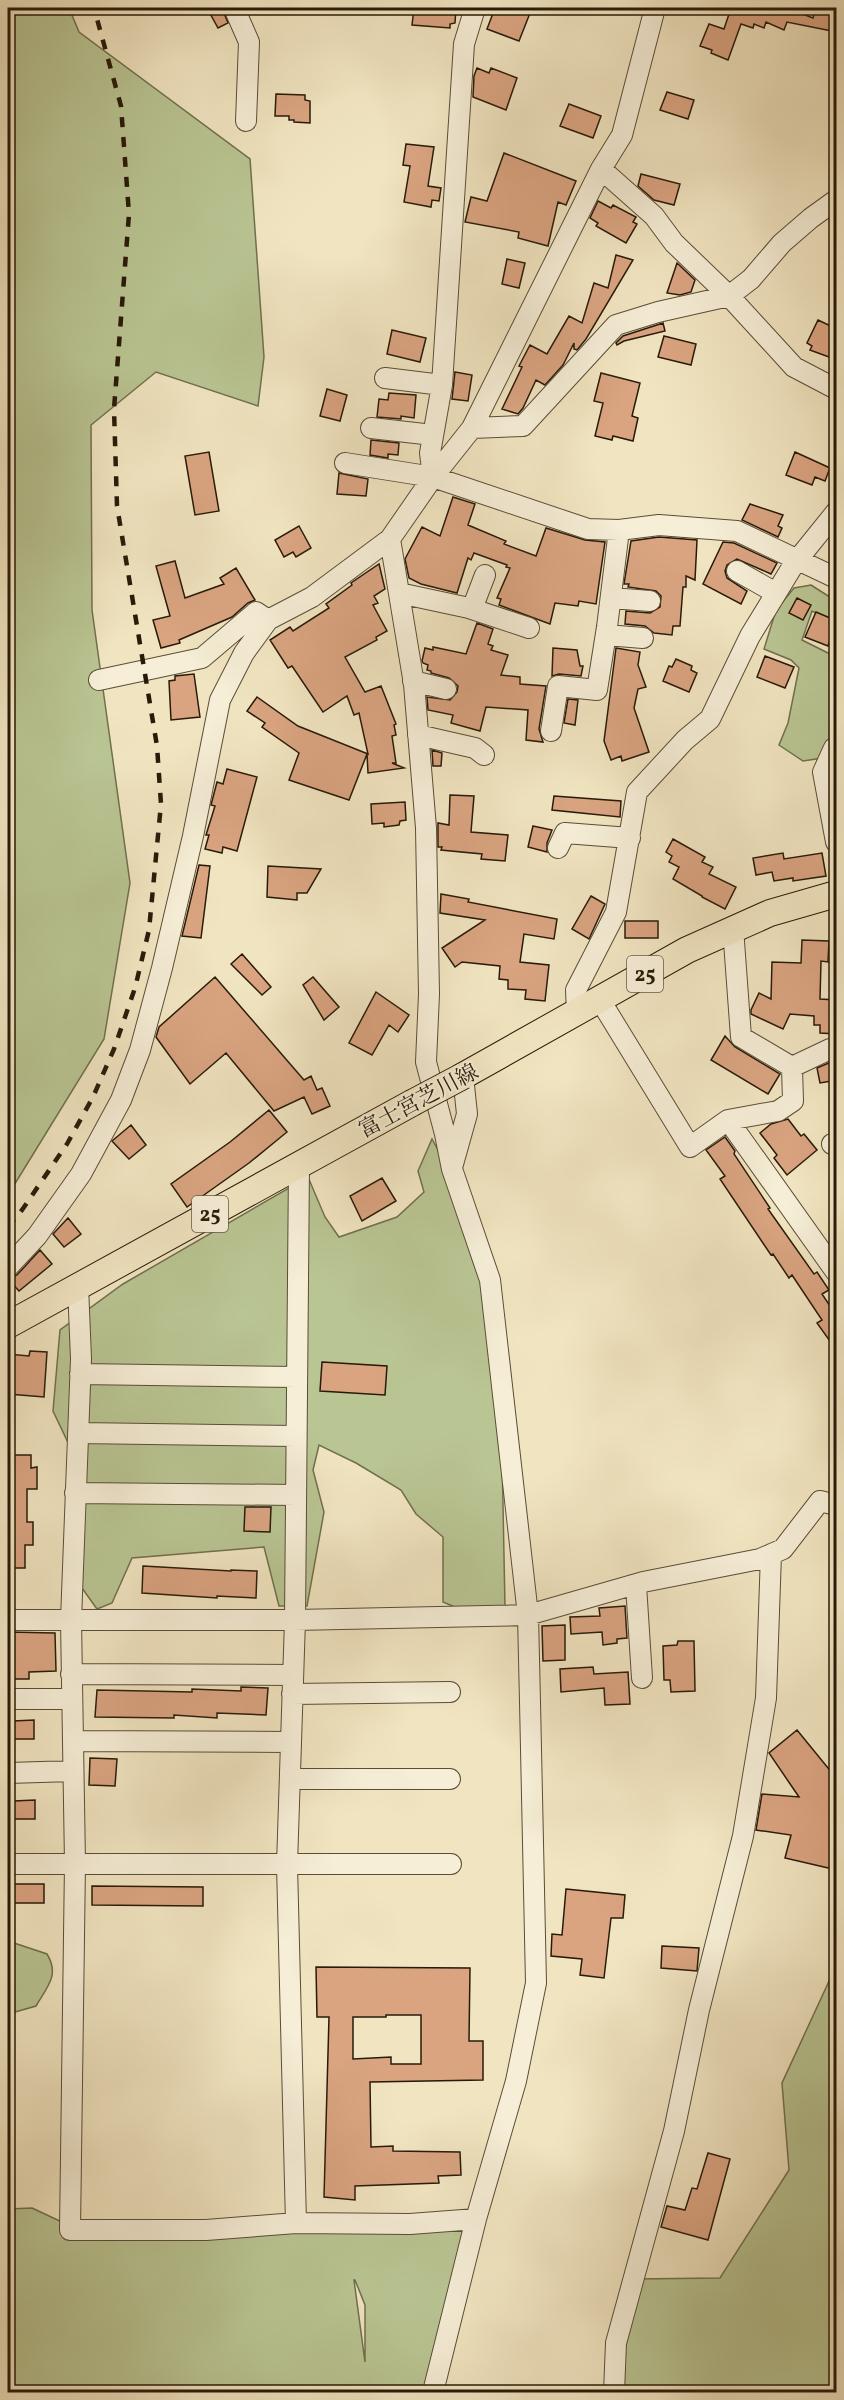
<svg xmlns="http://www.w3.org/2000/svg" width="844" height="2400" font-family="Vollkorn,'Noto Serif JP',serif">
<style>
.green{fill:#b9c593;stroke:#70704e;stroke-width:1.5;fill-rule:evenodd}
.building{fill:#daa481;stroke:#281a09;stroke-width:1.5;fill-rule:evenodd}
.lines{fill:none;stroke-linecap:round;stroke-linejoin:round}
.minor-casing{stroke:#5a4d37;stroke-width:22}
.major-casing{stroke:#281a09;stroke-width:28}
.minor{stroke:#f6eed7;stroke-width:20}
.major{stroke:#f1e5c1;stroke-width:26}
.rail{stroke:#281a09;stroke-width:4.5;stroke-dasharray:10 10;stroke-linecap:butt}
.major-bridge-casing{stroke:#281a09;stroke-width:28;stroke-linecap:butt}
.major-bridge{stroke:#f1e5c1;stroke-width:26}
.labels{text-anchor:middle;stroke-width:4.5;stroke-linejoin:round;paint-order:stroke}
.shield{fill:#f6eed7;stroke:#665a47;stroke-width:1.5}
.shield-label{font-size:21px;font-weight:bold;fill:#281a09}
.street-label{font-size:22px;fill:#281a09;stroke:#f6eed7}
</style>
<rect width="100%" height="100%" fill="#f1e5c1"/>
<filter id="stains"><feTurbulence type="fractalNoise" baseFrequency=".00333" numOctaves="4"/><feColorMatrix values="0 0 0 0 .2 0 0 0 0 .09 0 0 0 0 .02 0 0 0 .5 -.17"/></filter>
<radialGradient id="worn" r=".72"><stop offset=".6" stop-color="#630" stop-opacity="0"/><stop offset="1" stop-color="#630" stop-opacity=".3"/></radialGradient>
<path class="green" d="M8 8H69L79 32 250 159 264 357 258 406 156 372 91 425 92 610 130 883 104 1039 8 1195Z
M811 585 836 601V623L812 611 802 640 832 655 836 651V756L803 761 779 745 788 723 799 668 791 660 764 649 776 610 794 588Z
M432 1139 472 1212 502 1453 505 1607 476 1616 443 1602V1537L416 1514 401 1490 356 1463 319 1445 313 1470 324 1512 307 1606H279L264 1547 132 1558 112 1603 97 1609 72 1574 82 1472 53 1411 60 1330 123 1284 308 1177 325 1217 339 1237 397 1217 424 1192 418 1171Z
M8 1941 47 1954C60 1975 47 1987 36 2006L8 2014Z
M836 1966V2392H638L619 2388 634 2279 720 2278 789 2170 782 2083Z
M32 2208 66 2224 476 2219 433 2392H8V2209ZM355 2280 365 2305V2362L354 2280Z"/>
<path class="building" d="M207 8H222L228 23 218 28Z
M414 8H456L455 23 450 24V28L412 25Z
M495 8H532L519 41 487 29Z
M731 8H793L792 10 813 18 815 10 837 14V32L787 22 784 30 766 22 764 28 754 24 753 28 741 24 728 60 711 53 712 50 700 46 709 24 724 29Z
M477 68 489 73 491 68 517 78 506 110 473 97 474 76Z
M667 92 694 100 688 119 660 110Z
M276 94 305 95V100L310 101V123L294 122V120H289V116H275Z
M569 104 601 116 593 138 560 126Z
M406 144 434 147 428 186 441 188 439 201 432 200 431 207 404 202 410 166 403 165Z
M504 153 576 181 566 205 558 202 548 246 518 238 519 232 465 222 471 197 487 201Z
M641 174 680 184 674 205 654 200 638 186Z
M598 201 611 208 613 205 636 217 633 222 637 224 626 243 596 226 598 223 590 218Z
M616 255 633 260 586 339 577 350 574 349V343L563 365 545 385 536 380 523 408 518 414 502 409 522 367 519 366 530 345 547 354 569 316 582 323 594 283 608 288Z
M507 259 525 263 519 288 502 284Z
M677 263 695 280 691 292 680 295 667 293Z
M818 320 837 329V360L810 350 812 346 807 343Z
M663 323 665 331 624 341 617 345 616 343 623 336Z
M392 330 426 338 420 362 387 354Z
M664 336 696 344 691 365 658 357Z
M455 372 472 375 468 401 452 399Z
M601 373 640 383 632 416 638 418 633 441 613 436 612 440 595 436 603 403 594 401Z
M327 389 347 395 340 421 320 416Z
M389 393 416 395 414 418 401 416V419L377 417 379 399 388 400Z
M371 440 399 443 398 455 388 454V458L370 455Z
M209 452 219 511 195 515 185 456Z
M795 452 830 468 825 481 815 477 812 485 786 475Z
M339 473 368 479 366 496 337 494Z
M453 497 475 504 468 525 506 541 504 544 536 556 546 528 585 540 605 542 596 604 579 601 578 606 555 603 550 624 499 605 501 599 497 598 510 568 506 567 507 565 474 553 471 560 468 558 457 593 421 584 409 578 405 559 422 527 440 536Z
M750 504 783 515 778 526 782 528 778 537 742 520Z
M299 526 311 548 296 557 293 552 284 557 275 540Z
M659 537 697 540 695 580 686 576V587H683L680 626H673L672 635 654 633 645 626 625 624 626 611 650 613 660 607 661 596 656 591 628 587 629 584H624L631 541Z
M723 542 734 543 777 563 771 574 737 559 727 565 725 571 727 578 747 591 741 604 703 584Z
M175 561 185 598 224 584 220 578 236 568 255 600 248 603 232 617 179 640 180 643 161 648 153 620 170 616 156 566Z
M379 564 385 589 374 596 378 603 373 605 387 631 376 637 377 640 345 657 365 692 381 686 396 724 394 725 396 735 392 736 396 763H392L404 768 368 773 367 754 349 800 289 780 299 753 262 727 265 723 247 711 257 697 298 726 368 754 359 713 354 715 347 696 323 712 292 666 288 668 270 640 290 627 293 631 329 608 326 604 352 585 351 583Z
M797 598 811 605 803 620 789 613Z
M816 612 837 621 828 646 805 637Z
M477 623 493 629 488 644 493 646 491 650 508 655 501 675 520 677V684L546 686 539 729 543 742 526 740 528 710 486 707 480 731 451 723 453 715 428 710 427 697 450 700 457 692 458 686 449 678 431 673V671L427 670 428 665 423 663 422 661 425 648 433 650V647L466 654Z
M553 648 577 650 580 666H583L581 676 559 674 552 676Z
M616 648 640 652 638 665 646 687 638 689 634 708 649 752 622 761 621 756 611 760 604 741Z
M765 656 794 667 785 688 757 677Z
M676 659 692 666 691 670 697 673 689 692 663 681 669 666 672 667Z
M194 674 200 717 171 720 169 681 175 680V676Z
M568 699 578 700 575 725 564 723Z
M432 750 442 753 441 766H433Z
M227 769 257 777 237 851 223 847 222 853 205 849 209 835H206L215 806 211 805 217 782 223 784Z
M450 795 474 796 471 832 508 835 505 861 481 859 482 854 441 850 442 847H438V823L449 825Z
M554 796 621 801 620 817 552 810Z
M405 802 406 820 400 821 399 825 384 827V823L372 824 371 804Z
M533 826 552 830 547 843V852L528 847Z
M673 839 705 857 702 862 713 867 709 874 736 887 725 909 702 897V896L673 879 679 867 669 862 672 856 666 852Z
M783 853 784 859 822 853 826 876 793 881V878L774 881 772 872 756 875 753 858Z
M199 865 210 866 201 938 182 936Z
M268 866 321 869 307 893H297V900L267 897Z
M441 894 469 899 468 902 557 919 554 939 524 934 520 962 549 965 545 1001 525 999 526 990 508 989V980L499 979 500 966 462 962 455 967 442 948 485 920 440 913Z
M591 896 605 904 589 939 572 929Z
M625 921H658V938H625Z
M802 940 829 941 828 962 821 961 820 999 837 1000V1034L820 1033V1025H814V1016L790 1014 783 1029 751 1014V1010L759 993 771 999 772 962 801 963Z
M242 954 271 987 262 995 231 964Z
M215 977 304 1080 311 1076 317 1090 322 1088 330 1106 312 1114 304 1097 274 1111 226 1053 190 1084 156 1037 159 1027Z
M313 977 339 1007 324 1020 303 985Z
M376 992 409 1015 398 1032 389 1025 372 1055 349 1043Z
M725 1036 735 1047 780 1074 768 1094 711 1060Z
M831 1062 837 1063V1080L820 1083 817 1068Z
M269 1110 287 1132 249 1163 187 1207 171 1184 230 1142Z
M788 1119 801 1136 804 1134 817 1150 787 1175 774 1158 777 1155 760 1133 771 1124Z
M131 1125 146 1145 129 1159 112 1141Z
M725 1137 735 1151 734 1154 770 1208 768 1209 814 1274 817 1272 829 1290 822 1294 834 1312 837 1310V1351L817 1323 822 1320 792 1275 789 1278 773 1254 771 1255 720 1179 725 1176 706 1150Z
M382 1178 396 1201 362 1221 350 1196Z
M68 1218 81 1234 64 1247 53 1234Z
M40 1250 52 1264 19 1291 8 1279 17 1275Z
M30 1351 47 1352 44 1397 8 1394V1354L29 1356Z
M322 1362 387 1366 385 1395 320 1391Z
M8 1455H31V1468L37 1467V1489H27V1522H33V1545H25V1568H8Z
M245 1507H271L270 1532 244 1531Z
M143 1566 231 1571V1570L257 1571 256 1598 217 1596V1598L142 1593Z
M625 1606 627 1638 617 1639V1643L603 1645 602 1632 571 1634 570 1617 600 1616 599 1608Z
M565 1625V1660L543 1661 542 1626Z
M8 1632 55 1633 56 1671 29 1672V1679H14V1676H8Z
M678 1641H694L695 1691 671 1692 670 1680H664L663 1646 677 1645Z
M593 1667 594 1674 628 1672 630 1704 605 1705 604 1688 561 1692 560 1669Z
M241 1687 268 1688 266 1715 217 1713V1718L174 1715V1718L95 1717 97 1690 192 1692V1689L241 1691Z
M34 1720V1739H13V1721Z
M797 1730 837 1779V1870L785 1858 791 1835 756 1830 762 1794 799 1797 769 1753Z
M90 1758 117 1759 115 1786 89 1785Z
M35 1800V1819H14V1801Z
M8 1884H44V1903H8Z
M92 1886 203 1887V1906L92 1905Z
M566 1889 625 1895 623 1918H611L604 1978 580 1975 582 1959 551 1956 552 1934 562 1935Z
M662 1946 699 1948 697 1971 661 1968Z
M316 1967 470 1968 469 2041H483V2080L370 2082 371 2147 393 2146V2151L460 2152 461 2175 438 2176 439 2183 355 2186V2200L324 2197 329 2017H317ZM386 2015H421V2064H391V2057L353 2059V2017H386Z
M708 2153 730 2159 708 2240 661 2227 667 2206 685 2210 692 2188 697 2189Z"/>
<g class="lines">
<g class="minor-casing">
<path id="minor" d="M234 8 249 42 246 121
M601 169 654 216 674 243 729 296 794 367 836 389
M385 378 442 385
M371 428 433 435
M472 428 523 426 616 325 658 312 729 296 751 279 782 243 811 218 836 200
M345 463 433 477 588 529 619 530 607 627 597 690 558 686 551 731
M433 477 430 453 442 385 464 44 475 8
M619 530 659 525 737 531 836 578
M390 539 414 684 426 828 429 994 426 1062 445 1134 452 1169 490 1280 528 1615 530 1702 536 1983 516 2081 476 2219 433 2392
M737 571 776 593
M399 593 469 608 529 628
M611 598 650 601
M472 609 485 575
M606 635 643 638
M99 680 202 658 256 612 268 620
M413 681 446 689
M418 735 475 748 484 755
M834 748 823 772 836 842
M558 848 565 833 630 838
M733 928 741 1037 792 1067 830 1049 836 1051
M600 1000 690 1147 728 1120 836 1272
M577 1013 576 990 616 912 637 792 685 740 710 719 750 636 794 564 836 512
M728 1120 778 1111 793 1101 792 1067
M832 1144 836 1145
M453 1164 467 1114 463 1076
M8 1267 37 1236 81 1174 121 1100 140 1050 162 968 193 836 220 700 244 653 268 620 312 597 390 539 433 477 472 428 601 169 622 135 655 8
M78 1286 81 1359 71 1620 75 1863 70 2230H206L296 2223 410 2224 476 2219
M80 1374 297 1377
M78 1433 296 1436
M75 1493 296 1495
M636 1585 642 1678
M8 1620H295L528 1615 643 1582 760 1559 783 1549 820 1501 836 1505
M71 1674 293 1675
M292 1694 450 1692
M8 1699H72
M73 1741 291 1742
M8 1773 73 1771
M290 1779H450
M8 1864H451
M296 2223 287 1865 295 1620 299 1165
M614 2392 616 2343 674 2131 699 2010 743 1836 766 1698 771 1554"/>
</g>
<g class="major-casing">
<path id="major" d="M463 1076 687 950 770 913 836 894
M8 1325 412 1103"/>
</g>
<use href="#minor" class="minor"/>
<use href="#major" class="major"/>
<path class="rail" d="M8 1227 22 1210 67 1144 93 1097 114 1049 135 988 149 930 161 804 157 746 117 506 114 409 129 214 121 106 94 8"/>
<g class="major-bridge-casing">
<path id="major-bridge" d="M412 1103 463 1076"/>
</g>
<use href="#major-bridge" class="major-bridge"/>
</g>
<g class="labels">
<g class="shield">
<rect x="627" y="956" width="36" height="36" rx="4.5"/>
<rect x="192" y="1196" width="36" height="36" rx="4.5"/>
</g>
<g class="shield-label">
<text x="645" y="981">25</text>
<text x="210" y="1221">25</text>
</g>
<g class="street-label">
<text transform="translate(418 1100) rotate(-28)" y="8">富士宮芝川線</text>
</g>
</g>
<rect width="844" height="2400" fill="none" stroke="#f1e5c1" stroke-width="30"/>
<rect x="9" y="9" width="826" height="2382" fill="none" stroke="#281a09" stroke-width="3"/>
<rect x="15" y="15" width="814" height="2370" fill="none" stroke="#281a09" stroke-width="1.5"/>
<rect width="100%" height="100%" filter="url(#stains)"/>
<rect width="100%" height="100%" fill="url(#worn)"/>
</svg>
